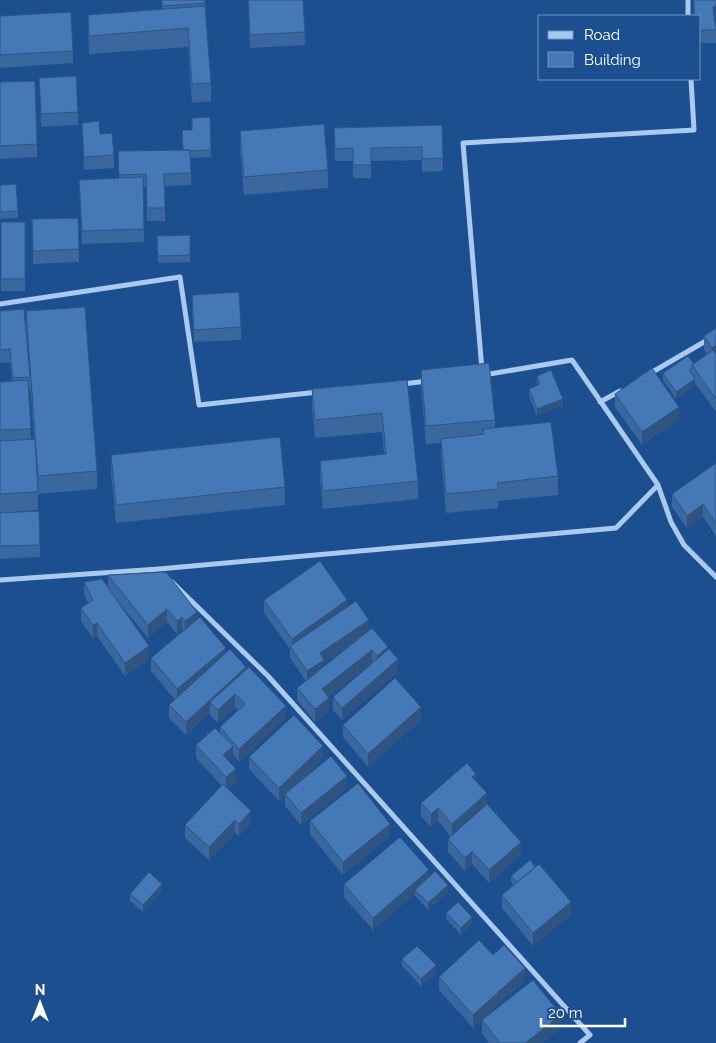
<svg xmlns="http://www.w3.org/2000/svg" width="716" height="1043" font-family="Raleway,sans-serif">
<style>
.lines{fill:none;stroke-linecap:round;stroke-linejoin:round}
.minor{stroke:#a9c9ee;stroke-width:5}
.wall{fill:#3a679d;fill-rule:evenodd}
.shaded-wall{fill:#305480}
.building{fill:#4478b7;stroke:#305480}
</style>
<rect width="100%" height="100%" fill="#1b4f8f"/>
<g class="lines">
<path class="minor" d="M688 0V16
M0 304 180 277 199 405 318 392
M482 370 463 143 694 130 691 79
M649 374 716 335
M484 375 572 360 658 485 671 522 684 545 716 577
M402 384 428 381
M600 402 620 391
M0 580 159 569 616 528 658 485
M172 582 268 676 590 1035 580 1043"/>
</g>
<path class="wall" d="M162 0H205L211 83V101L192 103 188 47 89 54 88 33V15L162 9Z
M248 0H303L305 45 250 48Z
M716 0V17L715 18 716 26V43H700V16Z
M0 16 73 51V63L0 68Z
M39 78 78 112V125L41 127Z
M0 82 37 144V157L0 159Z
M210 117 211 157 191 158V185L165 186V221H147L146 187H143L144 242 82 244 79 180 119 178 118 151 183 150 192 130Z
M82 123 100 134 114 155V168L84 170Z
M442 125 443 171 422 172V160L371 161V178H353V161H335L334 128Z
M240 131 328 170V188L244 195 240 149Z
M0 185 18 211V218L0 219Z
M32 219 79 249V262L33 264Z
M1 222H25V291H1Z
M190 235V262L158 263 157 236Z
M192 295 241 327V340L194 342 192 308Z
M0 311 26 329V311L97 471V489L38 494 36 468 38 492V510L0 513V382L12 381 10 362 0 363ZM30 386 34 439H31L29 390H30Z
M716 328V412L695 383V385L676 399 663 380V373L694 364 707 355 704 349V336Z
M421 370 495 420V428L558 476V495L498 501V508L446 513 441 457V443L426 444 421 388Z
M537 376 563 405 537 416 529 396V389L538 385 537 383Z
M407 380 418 481V499L323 509 320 479V461L384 454 382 432 315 438 312 408V389Z
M615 394 679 420 642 445 615 407Z
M111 455 285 487V505L116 523 111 473Z
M716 463V536L703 517 687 528 672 507V494Z
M0 513 40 545V557L0 559Z
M108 575 197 619 226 652 246 670 286 718 239 762 233 754V759L229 762 236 782 228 789 251 824 239 836 235 833 209 860 185 838V825L222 786 196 758V745L220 732V727L238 710 235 707 218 723 210 715V713L186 735 169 718V705L175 700 151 671V658L183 631 182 630 177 634 167 622 148 638 112 594 149 659 125 676 97 636 93 638 81 621V608L88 603 84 594V582L108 587Z
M264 600 347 607 388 650 398 672 342 720 333 710V697L372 663 328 697 329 711 315 722 297 700V688L306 681 290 658V649L264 613ZM349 646 324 667V663Z
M421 720 368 767 343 737V725Z
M249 757 323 759 295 786 347 788 301 825 285 806V795L279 801 249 769Z
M476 781 487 804 521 854 489 883 472 864 465 871 448 852V839L451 837 438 821 431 827 421 816V803Z
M310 821 390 836 343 875 310 834Z
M511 876 571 915 533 946 502 908V895L513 885 511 882Z
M429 877 448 892 428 910 415 896V894L373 930 344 897V884Z
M162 890 143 912 130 901V894Z
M446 913 472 923 461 935 446 919Z
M493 955 525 980 473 1028 439 990V977Z
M402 959 436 972 421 986 402 966Z
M482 1020 561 1028 542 1043H489L482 1033Z"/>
<path class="shaded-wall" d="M716 5V17L713 20V7Z
M716 345V358L712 361V348Z
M695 379V385L676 399V392Z
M563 399V405L537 416V409Z
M679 407V420L642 445V432Z
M703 504V517L687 528V516Z
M347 600V613L292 648V639Z
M167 609V622L148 638V625Z
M197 612V625L185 634V621Z
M182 617V630L177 634V621Z
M369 620V633L324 663V673L307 684V671L320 653Z
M97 623V636L93 638V625Z
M149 646V659L125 676V663Z
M388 647V660L377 669V656Z
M226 648V661L177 702V689Z
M372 650V663L322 702V689Z
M398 659V672L342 720V708Z
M246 667V680L210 702V713L186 735V722Z
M235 694V707L218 723V710Z
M329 698V711L315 722V709Z
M286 706V718L239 762V749Z
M421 707V720L368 767V754Z
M233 746V759L223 768V755Z
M323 746V759L279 801V788Z
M236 769V782L226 790V777Z
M476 774V786L472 777Z
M347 776V788L301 825V813Z
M487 793V806L452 837V824Z
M438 808V821L431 827V814Z
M251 811V824L239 836V824Z
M235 820V833L209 860V847Z
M390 824V836L343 875V862Z
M521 842V854L489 883V870Z
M472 851V864L465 871V858Z
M429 870V883L415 890V894L373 930V918Z
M162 884V890L143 912V905Z
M448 885V892L428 910V903Z
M571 902V915L533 946V933Z
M472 917V923L461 935V928Z
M436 965V972L421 986V979Z
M525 968V980L473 1028V1015Z
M561 1015V1028L542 1043H525Z"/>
<path class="building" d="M162 0H205V3L162 6Z
M248 0H303L305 32 250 35Z
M694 0H716V5L713 7 716 30H700V16H694Z
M205 6 211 83 192 84 188 28 89 36 88 15Z
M71 12 73 51 0 55V16Z
M76 76 78 112 41 114 39 78Z
M35 81 37 144 0 146V82Z
M210 117 211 150 190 151V150H183L182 130H192V118Z
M99 121 100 134 112 133 114 155 84 157 82 123Z
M324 124 328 170 244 177 240 131Z
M442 125 443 158 422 159V147L371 148V165H353V148L335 149 334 128Z
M190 150 191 173 164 174 165 208H147L146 174 119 175 118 151Z
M143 177 144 229 82 231 79 180Z
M16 184 18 211 0 212V185Z
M78 218 79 249 33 251 32 219Z
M1 222H25V279H1Z
M190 235V255L158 256 157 236Z
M239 292 241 327 194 330 192 295Z
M85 307 97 471 38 476 26 311Z
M24 309 30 377 13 378 10 349 0 350V311Z
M716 328V345L712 348 704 336Z
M713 350 716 354V399L692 365Z
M688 356 694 364 692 365V369L689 370 695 379 676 392 663 373Z
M489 363 495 420 426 426 421 370Z
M652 368 679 407 642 432 615 394Z
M551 370 563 399 537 409 529 389 540 384 537 376Z
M28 380 31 429 0 430V382Z
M407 380 418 481 323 491 320 461 386 454 382 413 315 420 312 389Z
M551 422 558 476 497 483 498 489 446 494 441 439 484 434 483 429Z
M280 437 285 487 116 505 111 455Z
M35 439 38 492 0 494V441Z
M716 463V523L703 504 687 516 672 494Z
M39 511 40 545 0 546V513Z
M320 561 347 600 292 639 264 600Z
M166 572 197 612 185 621 182 617 177 621 167 609 148 625 108 575Z
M102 579 149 646 125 663 97 623 93 625 81 608 93 600 84 582Z
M356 601 369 620 320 653 324 660 307 671 290 646Z
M200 617 226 648 177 689 151 658Z
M372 628 388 647 377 656 372 650 322 689 329 698 315 709 297 688Z
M230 649 246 667 186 722 169 705Z
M389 649 398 659 342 708 333 697Z
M249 667 286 706 239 749 220 727 245 704 235 694 218 710 210 702Z
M395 678 421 707 368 754 343 725Z
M294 715 323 746 279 788 249 757Z
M215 728 233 746 223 755 236 769 226 777 196 745Z
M331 756 347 776 301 813 285 794Z
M467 763 476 774 472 777 487 793 452 824 438 808 431 814 421 803Z
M358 783 390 824 343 862 310 821Z
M223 784 251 811 239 824 235 820 209 847 185 825Z
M487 804 521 842 489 870 472 851 465 858 448 839Z
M400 837 429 870 373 918 344 884Z
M530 860 535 867 517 882 511 876Z
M539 864 571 902 533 933 502 895Z
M435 871 448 885 428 903 415 890Z
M149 872 162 884 143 905 130 894Z
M458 902 472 917 461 928 446 913Z
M479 940 493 955 504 945 525 968 473 1015 439 977Z
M417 946 436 965 421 979 402 959Z
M533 980 561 1015 525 1043H500L482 1020Z"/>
<rect x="538" y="15" width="162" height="65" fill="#1b4f8f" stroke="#7695bc"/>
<rect x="548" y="31" width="25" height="8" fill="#a9c9ee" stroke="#7695bc"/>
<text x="584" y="40" font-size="15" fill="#ffffff">Road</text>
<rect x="548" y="52" width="25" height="15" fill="#4478b7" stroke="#7695bc"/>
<text x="584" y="65" font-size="15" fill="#ffffff">Building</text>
<g transform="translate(40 1003)" stroke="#1b4f8f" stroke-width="4" paint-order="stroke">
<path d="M0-4L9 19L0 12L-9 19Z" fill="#ffffff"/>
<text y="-8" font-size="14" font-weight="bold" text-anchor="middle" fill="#ffffff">N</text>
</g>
<path d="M541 1018v8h84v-8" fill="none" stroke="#ffffff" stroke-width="2.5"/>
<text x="548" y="1018" font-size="15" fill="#ffffff" stroke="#1b4f8f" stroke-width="4" paint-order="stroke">20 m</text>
</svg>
